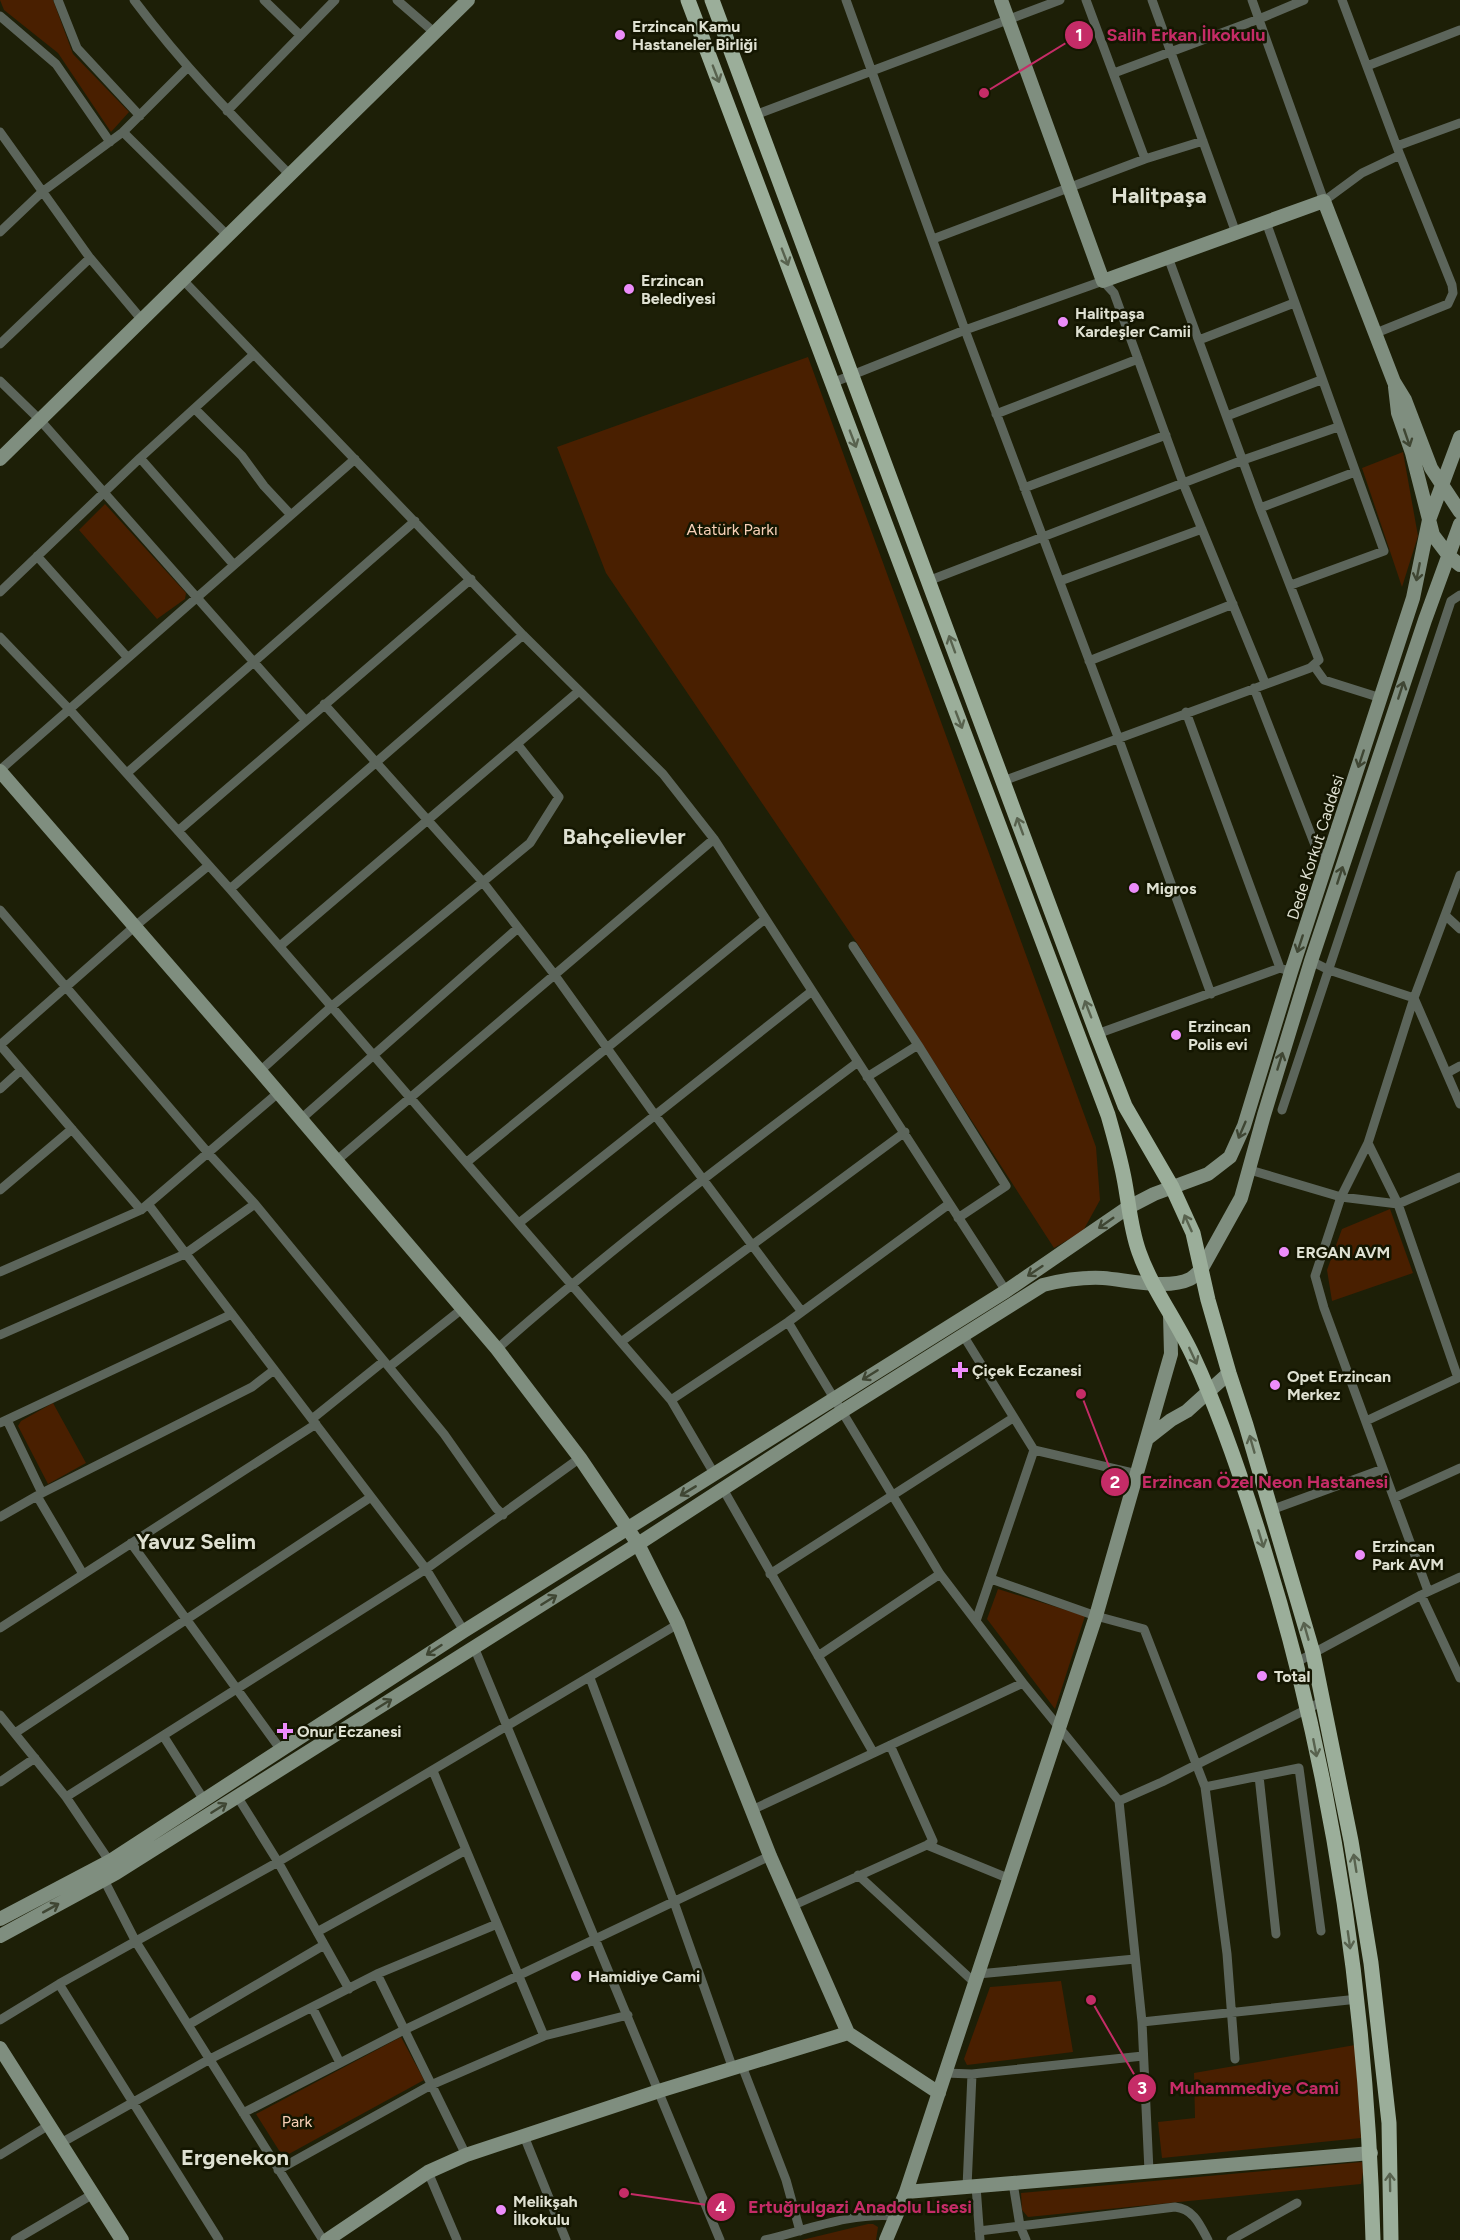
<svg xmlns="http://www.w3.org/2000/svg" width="1460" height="2240" font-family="Figtree,sans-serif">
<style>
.green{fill:#491f00}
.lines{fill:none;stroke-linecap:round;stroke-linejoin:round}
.street{stroke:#5c655b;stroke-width:9}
.secondary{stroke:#7f8e7f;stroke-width:14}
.primary{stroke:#9bae9a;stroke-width:15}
.oneway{stroke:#58624e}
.oneway2{stroke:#3f4633}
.poi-dot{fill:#ec8cfa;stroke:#141601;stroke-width:2}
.labels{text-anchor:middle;stroke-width:5;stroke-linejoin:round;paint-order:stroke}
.poi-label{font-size:16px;font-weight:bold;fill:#dfe1d2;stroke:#141601;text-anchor:start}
.park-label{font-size:16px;fill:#f7cfb6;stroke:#141601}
.street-label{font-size:16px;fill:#dfe1d2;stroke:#141601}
.district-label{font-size:22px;font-weight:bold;fill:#dfe1d2;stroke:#141601}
.leader{fill:none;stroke:#c52c67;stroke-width:2}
.callout-dot{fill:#c52c67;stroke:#141601;stroke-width:2}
.mark-label{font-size:18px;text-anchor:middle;font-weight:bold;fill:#fff}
.callout-label{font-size:18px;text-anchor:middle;font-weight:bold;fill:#c52c67;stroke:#141601;stroke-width:5;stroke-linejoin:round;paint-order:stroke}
</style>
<rect width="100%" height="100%" fill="#1d1f07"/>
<path class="green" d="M0 0H53L73 54 129 112 111 132 58 53 4 10Z
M808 357 1096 1147 1100 1200 1083 1231 1054 1248 857 943 606 573 557 447Z
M1403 452 1418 536 1402 587 1362 468Z
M105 504 186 593 185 599 157 619 79 530Z
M1390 1209 1413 1273 1332 1301 1327 1270 1342 1229Z
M53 1403 86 1463 48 1484 18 1426 21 1421Z
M998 1589 1085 1616 1055 1709 987 1619Z
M1061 1981 1073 2052 967 2065 964 2059 990 1987Z
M401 2037 424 2080 287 2155 280 2152 256 2114Z
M1355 2045 1361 2138 1162 2158 1158 2122 1195 2118 1194 2073Z
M1362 2162 1363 2172 1361 2184 1028 2217 1022 2210 1021 2193Z
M868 2224H873L878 2227 876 2240H802Z"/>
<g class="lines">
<path class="street" d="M58 0 77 48 140 116
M134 0C181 63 235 119 290 175
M264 0 300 35
M397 0 435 33
M846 0 965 330 1118 737 1211 994
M1086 0 1145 159
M1152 0 1236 233
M1252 0 1324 201 1362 173 1400 155 1342 0
M0 16 56 64 110 142
M1367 66 1460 30
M1114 73 1259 19 1304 0
M227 111 335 0
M755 115 1060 0
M0 132 90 258 142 320
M123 132 228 236
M1397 146 1460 123
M1266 222 1384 551 1291 585
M0 232 42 192 123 132 188 67
M933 239 1145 159 1203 141
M183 280 523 635 663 774 714 839 1006 1291
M1376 333 1448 304 1453 293 1452 285 1400 155
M1199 340 1294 303
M0 344 90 258
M0 381 40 420 305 720
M832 383 965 330 1103 281 1114 293 1183 483 1265 683
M195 409 242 456 264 486 291 515
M996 414 1138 359
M1227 416 1321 380
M140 458 234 565
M1024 488 1166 435
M1260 508 1355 472
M37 556 128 658
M928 581 1243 460 1338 427
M1060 581 1202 529
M0 592 140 458 253 355
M0 637 70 710 230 889 671 1400 715 1475
M1089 661 1233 604
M1314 666 1324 680 1381 698
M1254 688 1315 845 1322 854 1329 857
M324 704 482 881 554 974 655 1115 802 1312
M1186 712 1280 968
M0 770 355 459
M127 773 415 521
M1003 781 1310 668 1319 660 1260 508 1168 257
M178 831 471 579
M230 889 523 635
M0 910 209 1154 255 1204 444 1434 496 1508 503 1515
M1445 915 1460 929
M280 946 579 691
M853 946 918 1045 1006 1186 958 1218
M1311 961 1329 970 1414 998 1460 1104
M1097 1034 1280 968 1286 970
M0 1045 134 927 208 866
M0 1045 141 1210
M260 1071 332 1006 530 843 559 797 518 745
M1447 1073 1460 1066
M867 1077 918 1045
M0 1089 21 1070
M1282 1110 1451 601 1460 595
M301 1119 518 928
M1368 1143 1398 1204 1458 1378
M336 1161 714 839
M467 1162 765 919
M1250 1170 1341 1197 1398 1204 1460 1177
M0 1190 72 1129
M148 1204 426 1569 464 1631
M519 1223 812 991
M0 1272 141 1210 278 1093
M788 1322 940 1574 1023 1683 1119 1801 1142 2022 1149 2171
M0 1335 185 1254 255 1204
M963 1335 1034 1450 1137 1474
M621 1342 905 1132
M497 1349C612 1247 735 1154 858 1062
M389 1367 462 1309
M671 1400 788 1322 949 1204
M312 1419 384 1361
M7 1420 42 1493
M1366 1421 1460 1377
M0 1423 232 1314
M723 1489 873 1752
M37 1496 83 1574
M1394 1498 1460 1468
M1271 1510 1383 1469
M0 1517 42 1493 252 1387 274 1370
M131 1543 281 1750
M770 1574 1013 1418
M991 1579 1096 1616 1144 1629 1205 1787 1227 1954 1235 2059
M1428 1591 1324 1308 1315 1276 1341 1197 1368 1143 1414 998 1460 875
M1421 1595 1460 1678
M976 1621 1034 1450
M0 1628 316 1424
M474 1647 720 2240
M818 1656 940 1574
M1295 1663 1421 1595 1460 1577
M590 1678 674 1902 733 2069
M0 1715 66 1797 112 1865
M15 1733 371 1497
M164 1737 204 1800
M433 1771 544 2036
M1259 1776 1276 1934
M0 1782 35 1758
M1205 1787 1299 1768 1321 1931
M237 1796 278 1862 349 1989
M66 1797 426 1569 580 1458
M1119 1801 1162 1782 1323 1701
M752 1810 1023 1683
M927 1845 1010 1879
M858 1875 975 1983
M102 1876 136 1942 323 2240
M792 1906 927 1845 933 1841 890 1745
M317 1932 466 1850
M377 1974 466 2155
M978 1974 1135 1959
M59 1984 219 2240
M312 2007 340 2063
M0 2020 59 1984 278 1862 678 1624
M1142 2022 1358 1999
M188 2025 324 1945
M742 2066 786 2180 800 2231
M945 2073 972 2074 1143 2056
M243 2113 404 2030 770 1856
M524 2136 566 2240
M61 2143 210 2059 377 1974 497 1924
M0 2155 49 2125
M278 2170 431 2085 544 2036 628 2015
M428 2172 457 2240
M1013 2183 1020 2226 1026 2240
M976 2186 980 2240
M967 2187 972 2074
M979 2231 1175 2207C1194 2209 1200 2225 1208 2240
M15 2240 93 2194
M765 2240C807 2230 852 2212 895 2216
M1231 2240 1297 2203"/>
<path class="secondary" d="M1001 0 1103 281 1324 201 1394 382 1405 400 1431 468 1460 512
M1395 387 1398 413 1412 453 1433 535 1449 556 1460 565
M0 459 468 0
M0 771 260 1071 497 1349 580 1458 638 1544 678 1624 770 1856 848 2033 939 2093
M1148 1438 1171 1420 1187 1411 1229 1373
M0 1919 110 1861 464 1631 1006 1291 1127 1208 1154 1194 1208 1174 1230 1157 1244 1126 1291 972 1413 598 1429 520 1460 437
M0 1936 116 1873 638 1544 841 1412 1043 1285C1063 1280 1083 1277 1103 1278 1128 1280 1167 1290 1190 1279 1194 1277 1198 1272 1201 1270L1241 1198 1264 1115 1311 961 1425 620 1460 524
M0 2048 122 2240
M906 2192 1371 2153
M327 2240 428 2172 466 2155 659 2091 848 2033
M886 2240 906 2192 1096 1616 1171 1354 1170 1314"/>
<path class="primary" d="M688 0 1108 1115C1114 1136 1120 1157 1124 1178 1129 1203 1130 1227 1139 1252 1152 1289 1177 1321 1193 1356 1220 1414 1241 1476 1260 1537 1332 1764 1367 2002 1373 2240
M712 0 1097 1034 1125 1106 1172 1187 1193 1233 1208 1300 1229 1373 1246 1425 1313 1653 1351 1841 1371 1963 1389 2123 1391 2240"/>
</g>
<defs><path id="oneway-shaft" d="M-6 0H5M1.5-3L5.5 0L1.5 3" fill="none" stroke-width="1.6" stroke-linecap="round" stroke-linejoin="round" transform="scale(1.5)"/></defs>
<g class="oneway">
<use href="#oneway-shaft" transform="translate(716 74) rotate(69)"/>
<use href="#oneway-shaft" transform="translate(785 257) rotate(69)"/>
<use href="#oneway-shaft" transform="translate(853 439) rotate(69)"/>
<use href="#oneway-shaft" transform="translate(952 644) rotate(-110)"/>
<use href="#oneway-shaft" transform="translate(959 720) rotate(69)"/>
<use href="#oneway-shaft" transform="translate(1020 826) rotate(-110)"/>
<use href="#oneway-shaft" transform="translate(1088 1009) rotate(-111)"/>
<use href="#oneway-shaft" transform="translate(1188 1223) rotate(-114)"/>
<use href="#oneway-shaft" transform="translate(1193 1356) rotate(65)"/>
<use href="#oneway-shaft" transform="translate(1252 1444) rotate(-106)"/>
<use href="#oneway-shaft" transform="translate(1261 1539) rotate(73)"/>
<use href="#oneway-shaft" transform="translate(1306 1631) rotate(-106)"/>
<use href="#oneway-shaft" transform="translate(1315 1748) rotate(79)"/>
<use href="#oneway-shaft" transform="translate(1355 1863) rotate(-99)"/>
<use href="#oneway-shaft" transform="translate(1349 1940) rotate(82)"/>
<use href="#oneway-shaft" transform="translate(1390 2182) rotate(-91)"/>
</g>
<g class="oneway2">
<use href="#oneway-shaft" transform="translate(1407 438) rotate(71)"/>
<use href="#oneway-shaft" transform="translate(1418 572) rotate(101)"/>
<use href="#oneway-shaft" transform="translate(1401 690) rotate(-72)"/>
<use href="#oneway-shaft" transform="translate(1361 759) rotate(108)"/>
<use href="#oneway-shaft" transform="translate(1340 875) rotate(-72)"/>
<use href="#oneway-shaft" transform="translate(1300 944) rotate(108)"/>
<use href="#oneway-shaft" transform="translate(1280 1061) rotate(-73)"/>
<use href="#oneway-shaft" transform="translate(1242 1130) rotate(113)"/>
<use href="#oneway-shaft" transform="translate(1106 1223) rotate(145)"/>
<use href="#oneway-shaft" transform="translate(1035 1271) rotate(146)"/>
<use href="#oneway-shaft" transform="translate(870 1375) rotate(148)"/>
<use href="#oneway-shaft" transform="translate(688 1491) rotate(149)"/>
<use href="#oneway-shaft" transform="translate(549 1600) rotate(-32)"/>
<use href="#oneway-shaft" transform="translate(434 1650) rotate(147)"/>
<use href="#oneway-shaft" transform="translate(384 1704) rotate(-32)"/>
<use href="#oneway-shaft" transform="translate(219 1808) rotate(-32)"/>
<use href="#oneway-shaft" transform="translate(51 1908) rotate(-29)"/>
</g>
<g class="poi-dot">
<circle cx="620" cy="35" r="6"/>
<circle cx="629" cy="289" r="6"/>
<circle cx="1063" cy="322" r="6"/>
<circle cx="1134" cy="888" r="6"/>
<circle cx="1176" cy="1035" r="6"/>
<circle cx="1284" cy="1252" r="6"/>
<path d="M957 1361h6v6h6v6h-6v6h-6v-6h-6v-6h6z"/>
<circle cx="1275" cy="1385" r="6"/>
<circle cx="1360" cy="1555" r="6"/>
<circle cx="1262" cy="1676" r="6"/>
<path d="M282 1722h6v6h6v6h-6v6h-6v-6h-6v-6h6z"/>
<circle cx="576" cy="1976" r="6"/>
<circle cx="501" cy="2210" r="6"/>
</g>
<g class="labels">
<g class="poi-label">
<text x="632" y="32">Erzincan Kamu<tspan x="632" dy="18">Hastaneler Birliği</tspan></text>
<text x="641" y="286">Erzincan<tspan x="641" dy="18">Belediyesi</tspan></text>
<text x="1075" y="319">Halitpaşa<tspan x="1075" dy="18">Kardeşler Camii</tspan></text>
<text x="1146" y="894">Migros</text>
<text x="1188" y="1032">Erzincan<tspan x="1188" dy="18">Polis evi</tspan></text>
<text x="1296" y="1258">ERGAN AVM</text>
<text x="972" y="1376">Çiçek Eczanesi</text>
<text x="1287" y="1382">Opet Erzincan<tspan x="1287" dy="18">Merkez</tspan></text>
<text x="1372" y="1552">Erzincan<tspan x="1372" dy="18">Park AVM</tspan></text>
<text x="1274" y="1682">Total</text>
<text x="297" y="1737">Onur Eczanesi</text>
<text x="588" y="1982">Hamidiye Cami</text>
<text x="513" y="2207">Melikşah<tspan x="513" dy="18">İlkokulu</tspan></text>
</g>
<g class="park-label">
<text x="732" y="535">Atatürk Parkı</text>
<text x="297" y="2127">Park</text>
</g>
<g class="street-label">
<text transform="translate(1315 847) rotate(-72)" y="6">Dede Korkut Caddesi</text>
</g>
<g class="district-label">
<text x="1159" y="203">Halitpaşa</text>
<text x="624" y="844">Bahçelievler</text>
<text x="196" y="1549">Yavuz Selim</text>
<text x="235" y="2165">Ergenekon</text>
</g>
</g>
<path class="leader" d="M984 93L1079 35M1081 1394L1115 1482M1091 2000L1142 2088M624 2193L721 2207"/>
<g class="callout-dot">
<circle cx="984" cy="93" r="6"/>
<circle cx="1081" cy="1394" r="6"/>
<circle cx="1091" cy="2000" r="6"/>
<circle cx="624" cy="2193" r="6"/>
<circle cx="1079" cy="35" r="15"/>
<circle cx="1115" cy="1482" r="15"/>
<circle cx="1142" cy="2088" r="15"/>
<circle cx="721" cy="2207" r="15"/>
</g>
<g class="mark-label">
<text x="1079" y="41">1</text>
<text x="1115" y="1488">2</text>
<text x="1142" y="2094">3</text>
<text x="721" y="2213">4</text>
</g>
<g class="callout-label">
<text x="1186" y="41">Salih Erkan İlkokulu</text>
<text x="1265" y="1488">Erzincan Özel Neon Hastanesi</text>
<text x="1254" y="2094">Muhammediye Cami</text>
<text x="860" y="2213">Ertuğrulgazi Anadolu Lisesi</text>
</g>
</svg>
